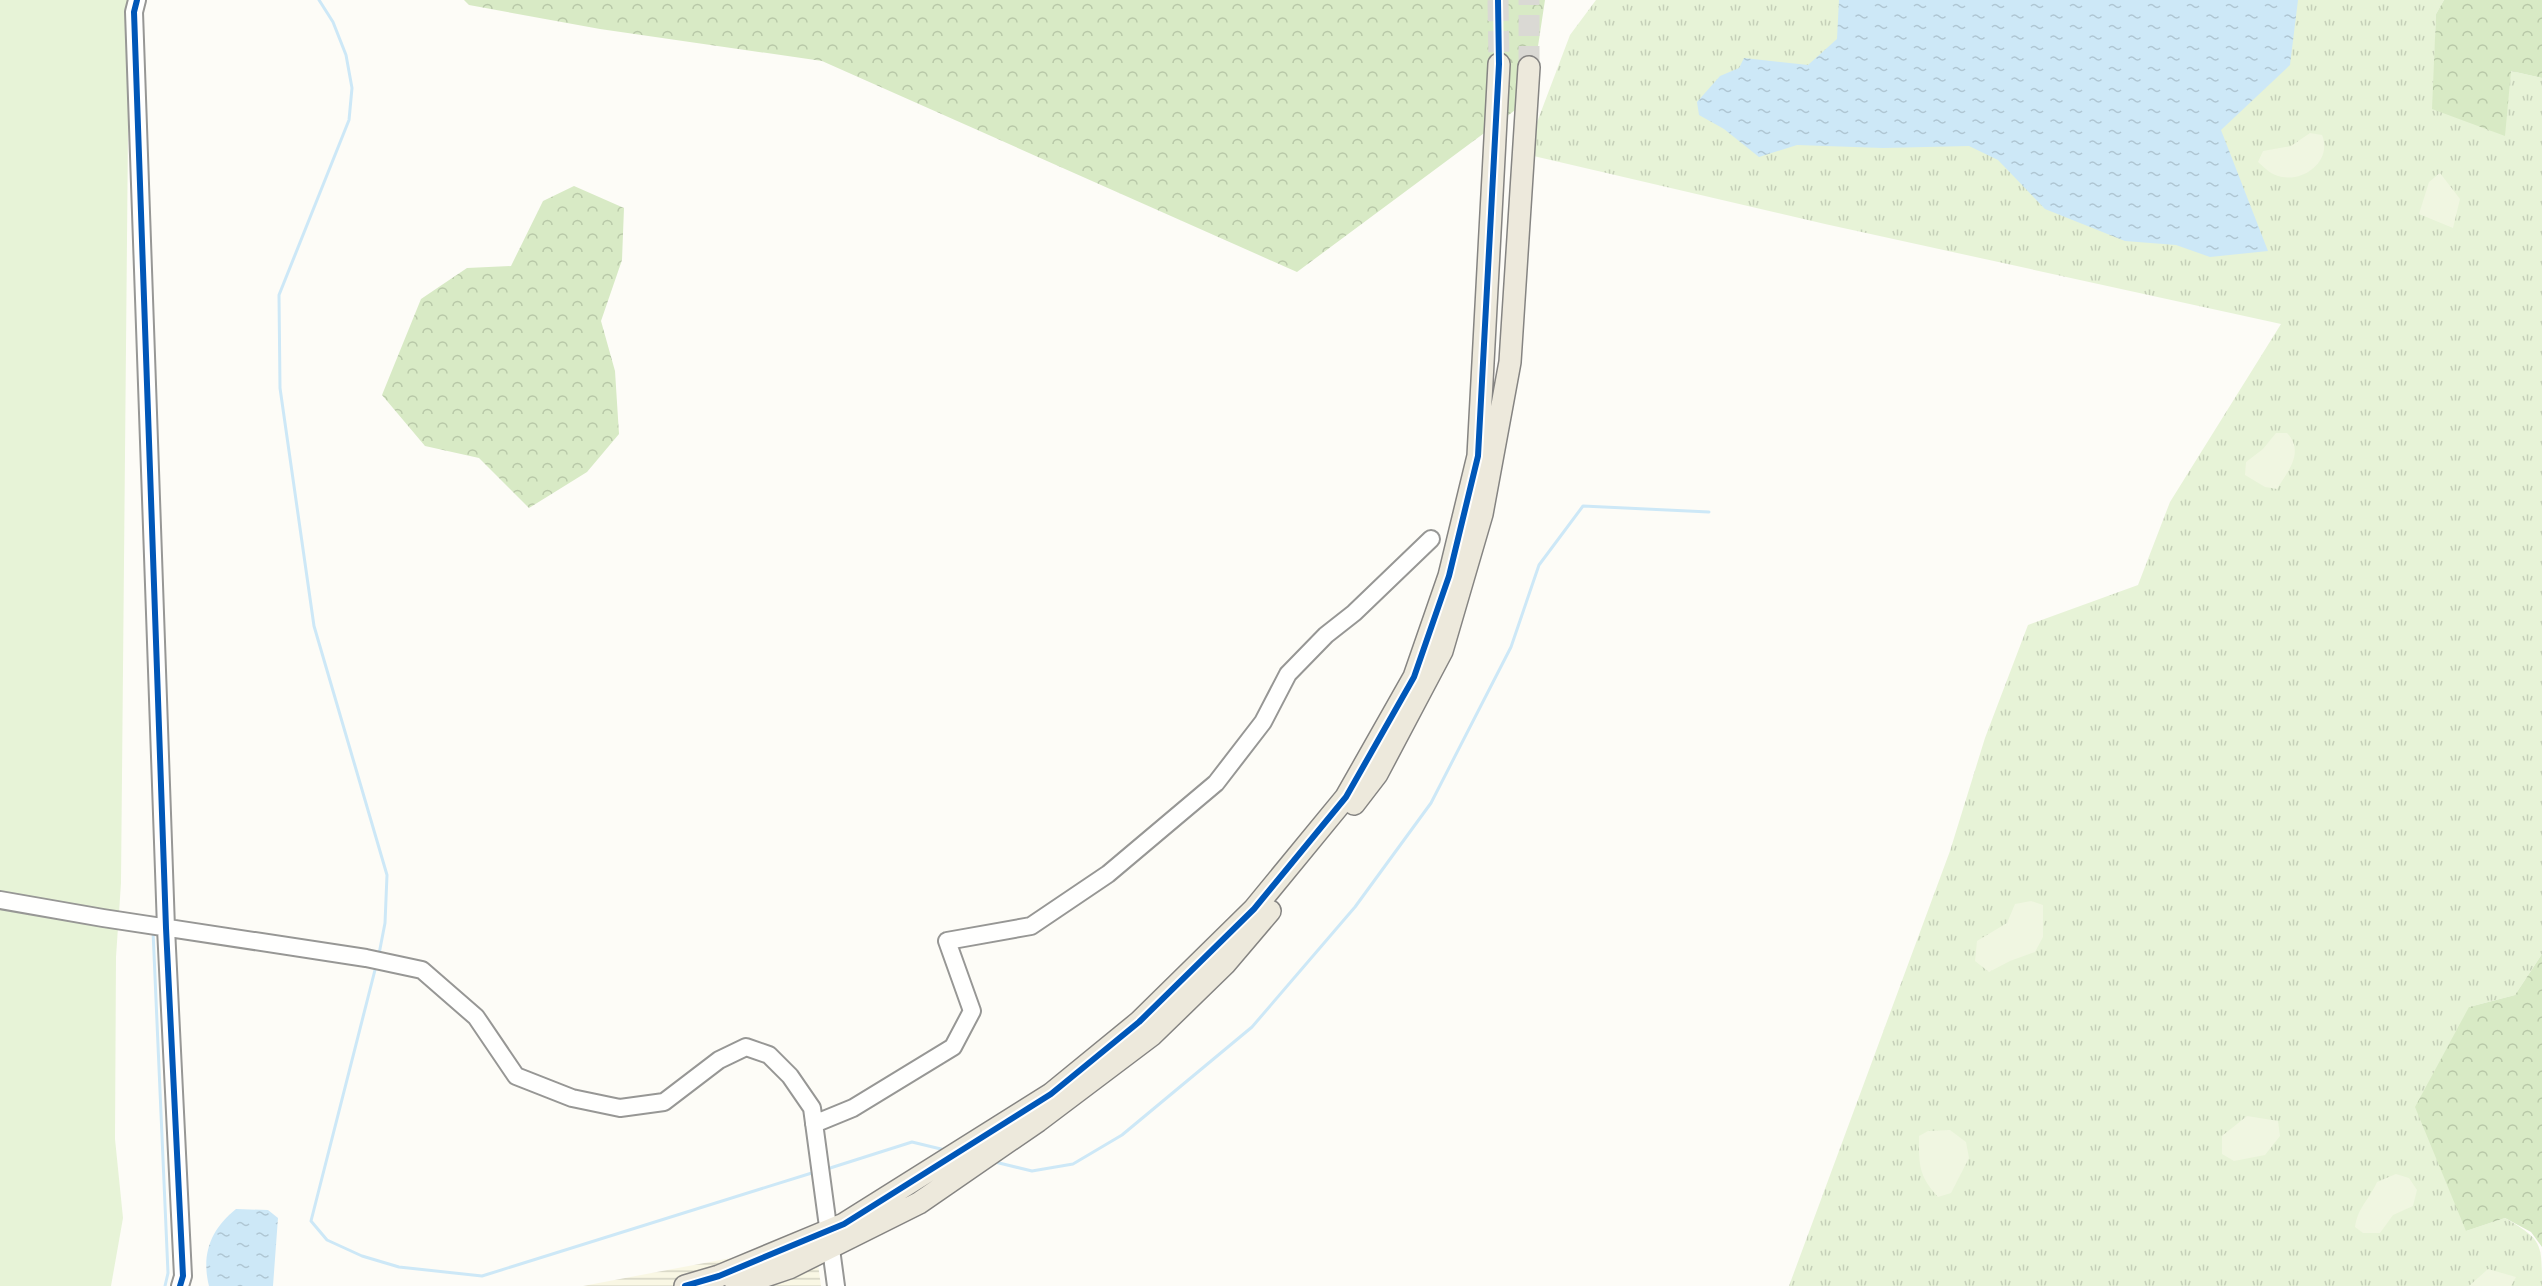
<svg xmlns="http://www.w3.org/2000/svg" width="2542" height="1286" font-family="'Times New Roman',serif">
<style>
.farmland{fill:url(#farmland-rules)}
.grass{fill:url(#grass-tufts)}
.forest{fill:url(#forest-crowns)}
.park{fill:#e7f3d7}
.pitch{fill:#f0f6e1}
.water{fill:url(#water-ripples)}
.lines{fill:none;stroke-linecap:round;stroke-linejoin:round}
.stream{stroke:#cde8f7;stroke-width:3}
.major-tunnel{stroke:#dad9d4;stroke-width:21;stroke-dasharray:21 10;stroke-linecap:butt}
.minor-casing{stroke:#979795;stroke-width:20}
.major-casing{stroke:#858482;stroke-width:24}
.minor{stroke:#fffffe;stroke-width:16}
.major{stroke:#ede9dc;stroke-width:21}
.cycleway-casing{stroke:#fff;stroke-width:10}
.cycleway{stroke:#0057b8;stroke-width:6}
</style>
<defs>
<pattern id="farmland-rules" width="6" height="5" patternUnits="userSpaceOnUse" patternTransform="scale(1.5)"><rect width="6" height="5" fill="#f9f7e4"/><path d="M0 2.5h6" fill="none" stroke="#d4d3c3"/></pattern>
<pattern id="grass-tufts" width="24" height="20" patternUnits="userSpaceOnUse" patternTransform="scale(1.5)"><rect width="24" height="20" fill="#e7f3d7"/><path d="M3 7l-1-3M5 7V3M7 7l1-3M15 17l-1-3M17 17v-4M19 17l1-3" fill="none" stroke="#c5cfb8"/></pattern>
<pattern id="forest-crowns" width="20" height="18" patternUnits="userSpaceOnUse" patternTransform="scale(1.5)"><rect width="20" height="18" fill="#d8eac5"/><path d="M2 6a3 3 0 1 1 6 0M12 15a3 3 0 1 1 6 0" fill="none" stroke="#b8c8a8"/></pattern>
<pattern id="water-ripples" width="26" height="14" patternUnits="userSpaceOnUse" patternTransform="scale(1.5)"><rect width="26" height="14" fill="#cde8f7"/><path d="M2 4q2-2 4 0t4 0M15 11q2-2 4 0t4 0" fill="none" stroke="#afc6d3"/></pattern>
</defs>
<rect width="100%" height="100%" fill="#fdfcf7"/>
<path class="farmland" d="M815 1242 821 1286H583Z"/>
<path class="grass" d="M1596 0H2444L2436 14 2433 109 2511 71 2542 78V954L2515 995 2469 1007 2466 1231 2505 1218C2542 1240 2542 1242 2542 1286H1789L1950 851 1985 738 2028 625 2138 585 2170 502 2281 324 1825 224 1525 154 1570 35Z"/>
<path class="forest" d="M464 0H1545L1530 99 1297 272 822 61 600 29 469 5Z
M2444 0H2542V78L2511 71 2505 136 2432 109 2436 14Z
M574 186 624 208 622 260 601 321 615 371 619 434 587 472 529 508 479 458 425 446 382 395 421 299 467 268 511 266 543 201Z
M2542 954V1247L2531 1232 2505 1218 2466 1231 2415 1107 2469 1007 2515 995Z"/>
<path class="park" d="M0 0H134L129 26 121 883 116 957 115 1139 123 1218 111 1286H0Z"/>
<path class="pitch" d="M2310 133 2322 135C2332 159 2307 181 2282 177 2271 175 2266 169 2258 162L2263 151 2291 146Z
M2440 173 2460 199 2453 228 2419 214 2429 182Z
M2276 433H2287C2305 452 2288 471 2277 489L2265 487 2245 475 2246 462 2263 449Z
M2031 901 2043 905V937L2035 952 2010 961 1989 972 1975 961 1977 941 2007 923 2015 904Z
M2247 1116 2278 1121 2280 1136 2265 1155 2234 1161 2222 1154V1136Z
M1950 1130 1966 1142 1969 1158 1951 1193 1938 1197C1918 1175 1919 1164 1919 1136L1928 1131Z
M2396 1174 2409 1178 2417 1190 2413 1206 2393 1215 2380 1233H2363L2355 1227C2358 1207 2369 1200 2377 1182Z
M2488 1269 2516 1277 2511 1286H2469Z"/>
<path class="water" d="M1839 0H2298L2290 65 2221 130 2268 251 2210 257 2176 245 2125 241 2045 209 1998 160 1969 146 1883 148 1797 145 1759 157 1724 129 1699 115 1697 102 1720 76 1739 68 1744 58 1808 65 1837 39Z
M236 1209 268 1210 278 1218 273 1286H209C201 1254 211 1229 236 1209Z"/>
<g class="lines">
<path class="stream" d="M319 0 333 22 346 55 352 88 349 120 279 295 280 388 314 626 387 875 385 923 379 954
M153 931 168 1273 165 1286
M376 966 311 1221 327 1240 362 1256 399 1267 482 1276 815 1172
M995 1162 1032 1171 1073 1164 1122 1135 1252 1027 1355 907 1431 803 1511 647 1539 565 1583 506 1709 512
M827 1169 912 1142 945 1150"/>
<path class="major-tunnel" d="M1498 0 1499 64
M1529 67V0"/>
<g class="minor-casing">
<path id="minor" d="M137 0 134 12 166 928 183 1276 180 1286
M0 900 103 918 366 958 422 970 476 1017 516 1076 572 1098 620 1108 664 1102 719 1060 746 1047 769 1055 790 1076 812 1108 836 1286
M814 1124 853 1108 953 1047 972 1011 947 941 1031 926 1108 874 1216 783 1263 722 1288 674 1326 635 1354 613 1431 539"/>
</g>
<g class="major-casing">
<path id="major" d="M1354 804 1377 774 1442 651 1482 514 1510 362 1529 67
M685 1286 719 1276 844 1224 1051 1094 1139 1022 1254 909 1346 797 1414 677 1449 576 1478 456 1499 64
M736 1286 789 1268 919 1203 1038 1121 1152 1035 1225 964 1270 911"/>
</g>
<use href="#minor" class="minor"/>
<use href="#major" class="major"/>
<g class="cycleway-casing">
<path id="cycleway" d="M137 0 134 12 166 928 183 1276 180 1286
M685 1286 719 1276 844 1224 1051 1094 1139 1022 1254 909 1346 797 1414 677 1449 576 1478 456 1499 64 1498 0"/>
</g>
<use href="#cycleway" class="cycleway"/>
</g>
</svg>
